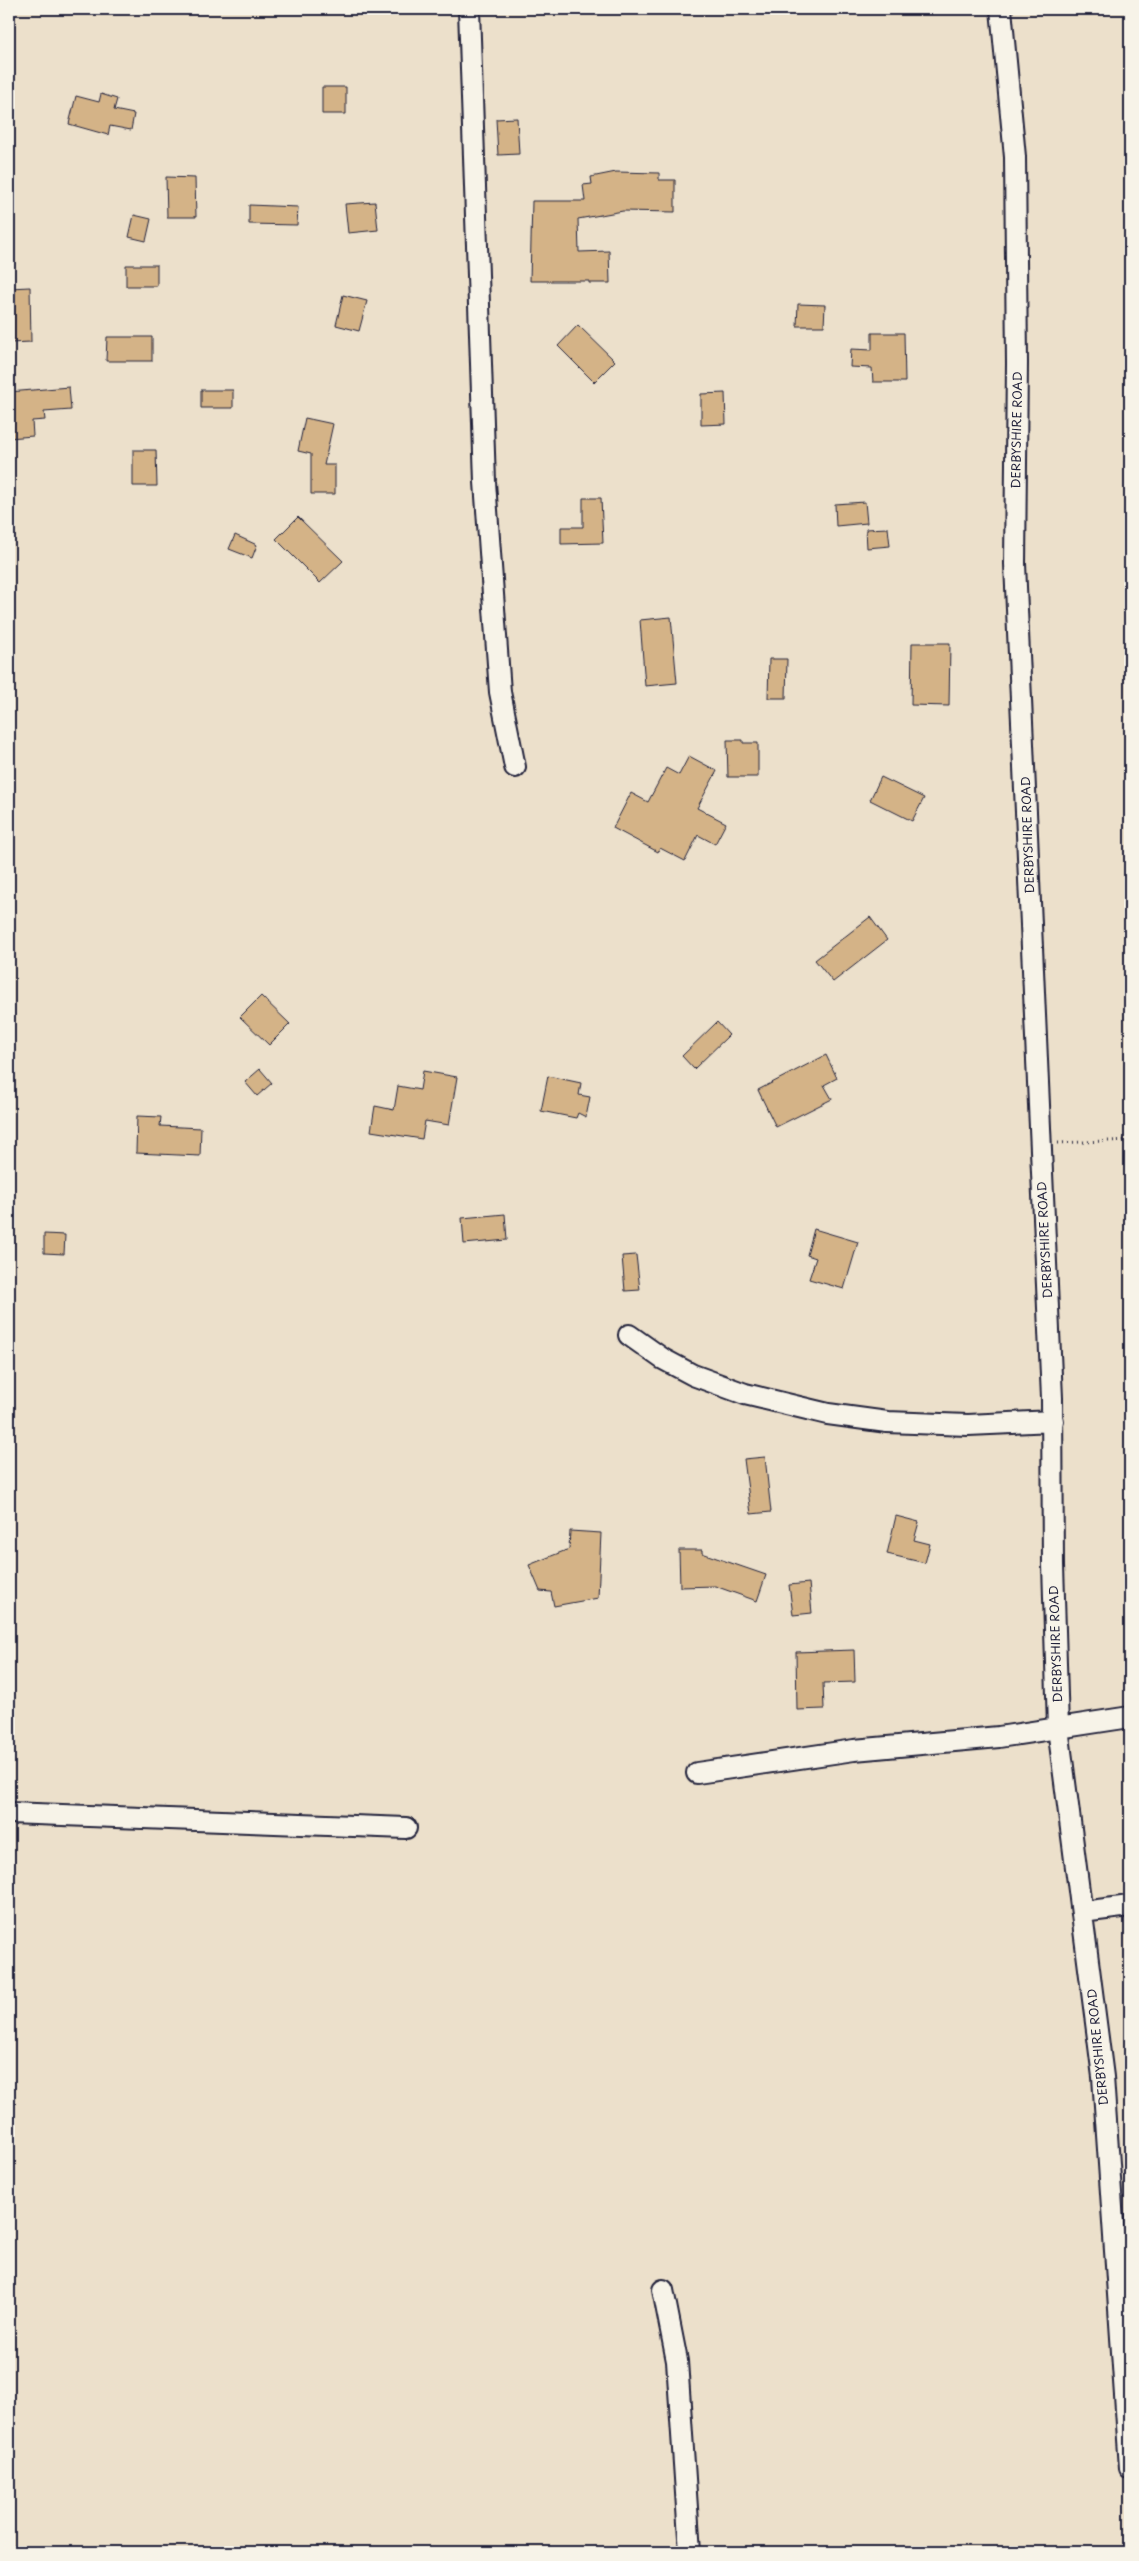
<svg xmlns="http://www.w3.org/2000/svg" width="1139" height="2561" font-family="'Playpen Sans',sans-serif">
<style>
.building{fill:#d4b387;stroke:#22223b}
.lines{fill:none;stroke-linecap:round;stroke-linejoin:round}
.minor-casing{stroke:#22223b;stroke-width:24}
.path{stroke:#22223b;stroke-width:3;stroke-dasharray:1 4;stroke-linecap:butt}
.minor{stroke:#f7f3e8;stroke-width:20}
.labels{text-anchor:middle;stroke-width:4;stroke-linejoin:round;paint-order:stroke}
.street-label{font-size:12px;fill:#22223b;stroke:#f7f3e8}
</style>
<rect width="100%" height="100%" fill="#ece0cb"/>
<filter id="ink" filterUnits="userSpaceOnUse"><feTurbulence type="fractalNoise" baseFrequency=".02" numOctaves="2"/><feDisplacementMap in="SourceGraphic" scale="10" xChannelSelector="R" yChannelSelector="G"/><feConvolveMatrix kernelMatrix="1 2 1 2 8 2 1 2 1" color-interpolation-filters="sRGB"/></filter>
<g filter="url(#ink)">
<path class="building" d="M322 87H346V114H322Z
M101 94 117 99 114 110 134 114 131 130 110 126 108 135 69 124 76 96 99 102Z
M517 118 519 154 498 155 496 119Z
M616 172 659 173V180H675V212L623 211 578 219 579 252 609 251 610 283H589V281H530L532 201H585L583 185 592 184 591 177Z
M166 177 195 178 196 217H167Z
M375 202 378 230 348 233 345 204Z
M249 205 298 207 297 225 249 224Z
M134 215 151 219 146 241 129 237Z
M126 265H157V286H126Z
M30 287 31 342 9 343V288Z
M343 295 367 301 359 331 336 325Z
M798 304 825 305 824 326H797Z
M578 325 615 361 594 382 558 346Z
M872 333H904L905 382H873L872 368 850 367 851 349 872 350Z
M107 337H152V361H106Z
M69 387 71 410 44 412 45 420 32 421 33 436 9 438V392Z
M201 390H233V408H201Z
M725 393 726 424 701 425V394Z
M305 418 333 424 324 465H335V494H311V454L298 451Z
M133 450H156L157 486H133Z
M583 498H601L603 543 561 544V527H583Z
M865 502 867 523 836 526 835 504Z
M298 517 343 561 320 583 276 539Z
M888 528 890 546 867 548 866 529Z
M235 535 257 545 252 558 229 549Z
M671 617 677 683 645 686 640 620Z
M912 643H950L949 706 911 705Z
M769 659H787L786 698H768Z
M727 740H743V743H758V777H728Z
M689 756 717 771 697 808 726 823 715 844 698 835 685 861 660 848 658 852 613 828 631 793 648 802 666 768 679 775Z
M881 777 924 798 912 821 870 800Z
M870 917 887 940 833 982 815 960Z
M261 996 290 1024 269 1045 240 1017Z
M717 1022 729 1035 694 1069 682 1056Z
M826 1055 837 1078 824 1085 832 1099 776 1127 758 1090Z
M260 1069 272 1083 257 1096 245 1082Z
M423 1071 457 1077 449 1125 425 1121 422 1139 371 1131 375 1106 394 1110 398 1086 420 1090Z
M548 1076 581 1083 579 1095 590 1097 586 1117 578 1113 576 1118 541 1111Z
M137 1116 161 1117 160 1126 201 1128 200 1156 136 1153Z
M505 1214 507 1240 464 1244 462 1218Z
M814 1229 858 1242 844 1289 809 1279 816 1258 807 1255Z
M44 1234 65 1235 64 1254 44 1253Z
M636 1255 640 1290 625 1291 622 1256Z
M765 1457 771 1512 751 1514 744 1459Z
M896 1516 919 1522 914 1540 930 1544 925 1563 887 1554Z
M570 1531 601 1533 598 1598 554 1606 551 1592 540 1591 529 1565 569 1549Z
M679 1550H702V1553L766 1575 757 1601 715 1586 680 1587Z
M809 1583 812 1613 793 1615 789 1585Z
M854 1650 855 1682 823 1683 824 1709 797 1710 796 1652Z"/>
<g class="lines">
<g class="minor-casing">
<path id="minor" d="M469 9 485 482 500 692 515 767
M1001 9 1015 157 1017 363 1015 564 1052 1398 1053 1565 1058 1728 1103 2077 1130 2468
M629 1335 663 1359 693 1375 745 1394 828 1414 887 1422 968 1425 1053 1421
M697 1773 854 1750 999 1737 1130 1717
M9 1813 406 1828
M1082 1912 1130 1906
M663 2290 677 2361 690 2552"/>
</g>
<path class="path" d="M1058 1143 1130 1140"/>
<use href="#minor" class="minor"/>
</g>
</g>
<g class="labels">
<g class="street-label">
<text transform="translate(1017 430) rotate(-89)" y="4">DERBYSHIRE ROAD</text>
<text transform="translate(1028 835) rotate(-92)" y="4">DERBYSHIRE ROAD</text>
<text transform="translate(1045 1240) rotate(-93)" y="4">DERBYSHIRE ROAD</text>
<text transform="translate(1056 1644) rotate(-92)" y="4">DERBYSHIRE ROAD</text>
<text transform="translate(1098 2047) rotate(-96)" y="4">DERBYSHIRE ROAD</text>
</g>
</g>
<rect width="1139" height="2561" fill="none" stroke="#f7f3e8" stroke-width="30"/>
<rect x="15" y="15" width="1109" height="2531" fill="none" stroke="#22223b" stroke-width="2" filter="url(#ink)"/>
</svg>
